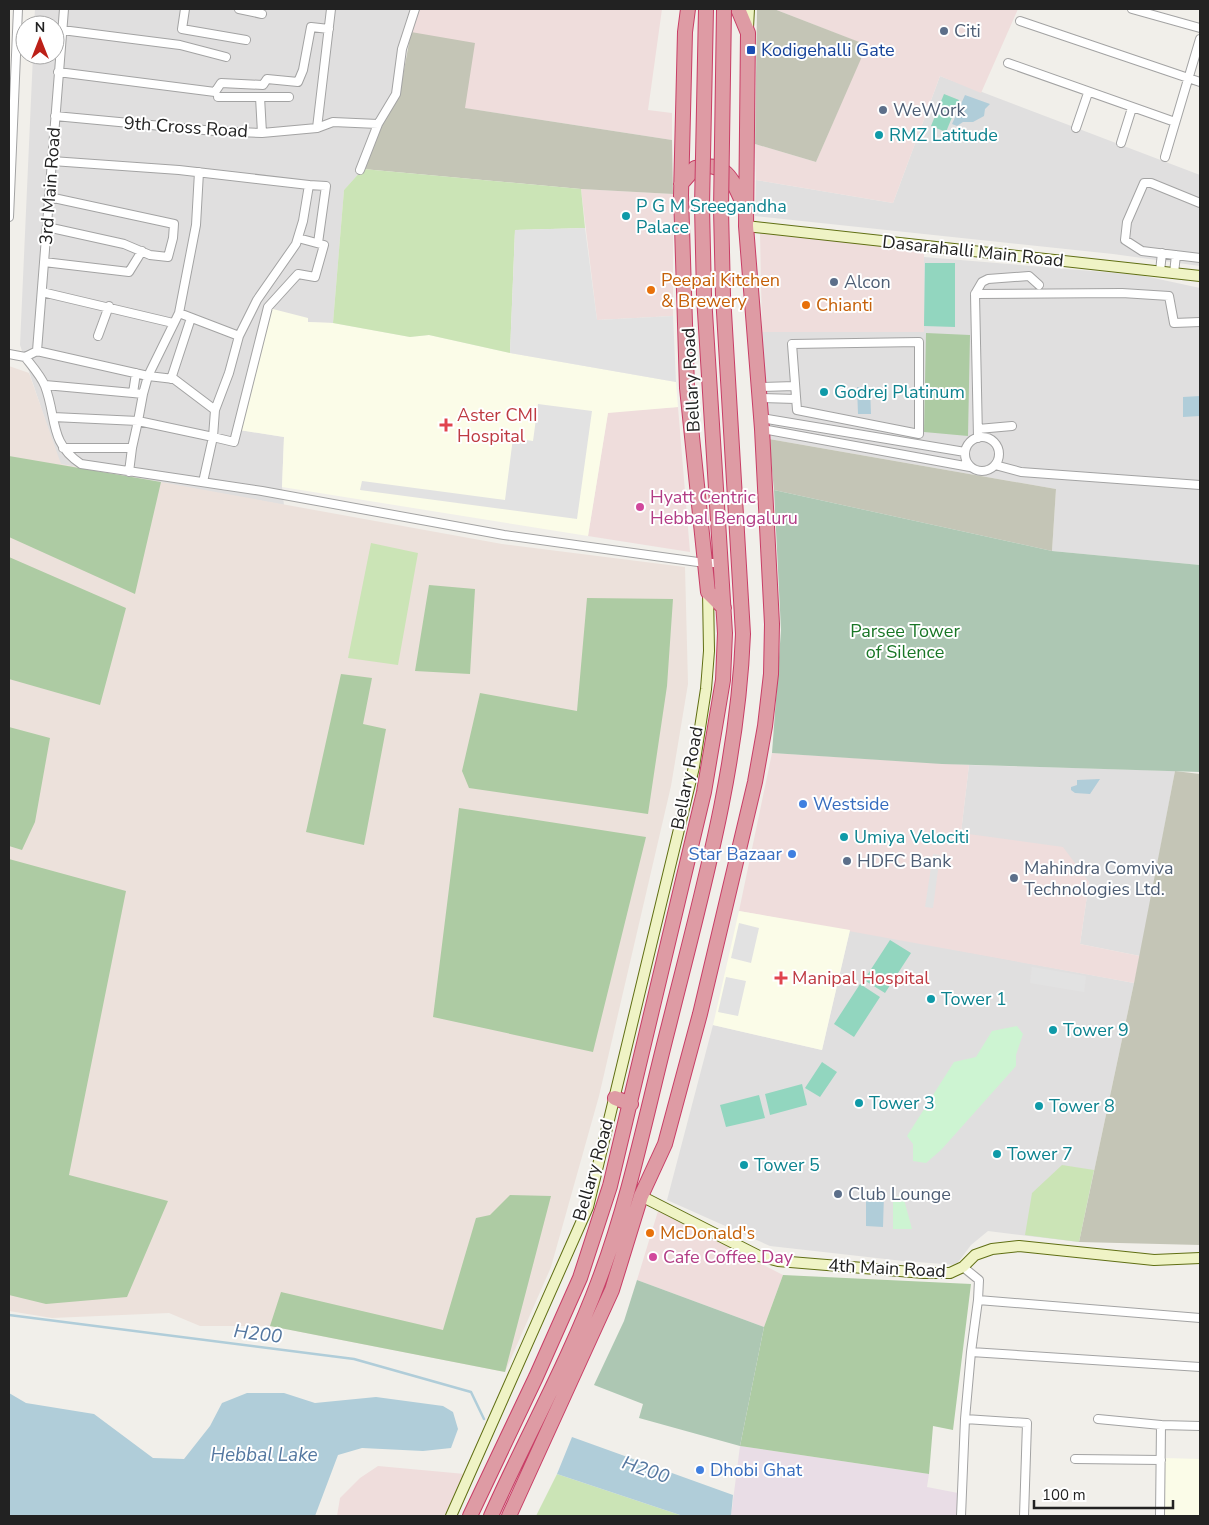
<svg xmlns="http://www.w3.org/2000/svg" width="1209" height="1525" font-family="'Nunito Sans',sans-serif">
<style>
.residential{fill:#e0dfdf}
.commercial{fill:#efdddc}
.industrial{fill:#e9dde6}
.education{fill:#fbfce8}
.military{fill:#ece1db}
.construction{fill:#c4c5b6}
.grass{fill:#cbe4b6}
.forest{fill:#adcba3}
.cemetery{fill:#adc7b3}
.park{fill:#cdf4d2}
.pitch{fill:#92d6bf}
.parking{fill:#e2e2e2}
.water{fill:#b0cdd9}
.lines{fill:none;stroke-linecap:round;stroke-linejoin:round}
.stream{stroke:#b0cdd9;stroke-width:2.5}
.street-casing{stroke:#a3a3a3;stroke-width:10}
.secondary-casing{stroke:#606f13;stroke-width:12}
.highway-casing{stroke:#c83e66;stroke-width:16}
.street{stroke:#fff;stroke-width:8}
.secondary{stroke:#eff3c5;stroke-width:10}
.highway{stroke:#de9ba4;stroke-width:14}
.highway-bridge-casing{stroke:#c83e66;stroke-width:16;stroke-linecap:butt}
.highway-bridge{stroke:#de9ba4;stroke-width:14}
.service-dot{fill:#5c6f8a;stroke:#fff;stroke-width:2}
.transit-dot{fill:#1a4fb4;stroke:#fff;stroke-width:2}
.culture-dot{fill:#0f9aa8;stroke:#fff;stroke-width:2}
.food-dot{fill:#e8710a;stroke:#fff;stroke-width:2}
.health-dot{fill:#e0444e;stroke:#fff;stroke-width:2}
.hotel-dot{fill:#d1479c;stroke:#fff;stroke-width:2}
.shop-dot{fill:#3f7fe0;stroke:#fff;stroke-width:2}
.labels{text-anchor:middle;stroke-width:4;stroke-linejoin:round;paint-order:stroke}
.service-label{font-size:18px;fill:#4e5e75;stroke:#fff;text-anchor:start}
.transit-label{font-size:18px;fill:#164399;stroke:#fff;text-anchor:start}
.street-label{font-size:18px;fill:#222;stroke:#fff}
.culture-label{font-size:18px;fill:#0d838f;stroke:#fff;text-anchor:start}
.food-label{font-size:18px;fill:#c56008;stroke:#fff;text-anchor:start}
.health-label{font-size:18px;fill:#be3a42;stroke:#fff;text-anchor:start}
.hotel-label{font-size:18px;fill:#b23c85;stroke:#fff;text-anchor:start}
.park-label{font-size:18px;fill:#197626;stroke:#fff}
.shop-label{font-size:18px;fill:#366cbe;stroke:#fff;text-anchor:start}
.water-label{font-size:19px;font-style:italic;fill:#5477a0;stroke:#fff}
</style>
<rect width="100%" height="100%" fill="#f1efea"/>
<path class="residential" d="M35 9H411L394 92 358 170 359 174 344 190 333 323 307 322 308 319 240 430 284 437 282 487 284 505 60 464 20 345 33 55H55V25H34Z
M940 76 1200 175V266L1113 254 755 216 756 180 893 203Z
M924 257 1140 275 1200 288V565L1052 551 1056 489 769 439 762 332H924Z
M969 765 1175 771 1140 956 1080 944 1089 882 961 833Z
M850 930 1134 983 1079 1242 988 1231 971 1245 956 1265 903 1261 770 1246 667 1200 713 1025 822 1050Z"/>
<path class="commercial" d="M419 9H662L648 110 672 113V140L464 108 411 32Z
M774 9H1018L981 93 940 76 893 203 756 180 755 144 816 162 866 45Z
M581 189 673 194V316L597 320Z
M760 233 924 249V332H762Z
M678 407 690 552 588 536 608 412Z
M772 753 969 765 961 833 1063 847 1089 882 1080 944 1140 956 1134 983 739 911Z
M658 1211 783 1275 764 1327 637 1280Z
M378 1466 465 1474 445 1516H337L340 1498 360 1478Z"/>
<path class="industrial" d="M740 1446 929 1474 927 1487 958 1493 956 1516H731Z"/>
<path class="education" d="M269 308 308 318V322L333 323 410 337 429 335 510 353 676 382 678 407 608 413 588 536 282 487 284 437 239 430Z
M739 911 850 930 822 1050 713 1025Z
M1164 1458 1200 1459V1516H1163Z"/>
<path class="military" d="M9 366 29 373 61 464 502 544 685 567 688 684 671 786 599 1096 551 1267 505 1372 270 1326H200L169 1313 52 1318 9 1311Z"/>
<path class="construction" d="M757 9H774L867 45 816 162 755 144Z
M411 32 475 43 465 108 672 140 673 194 581 189 363 169 380 128 399 97Z
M769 439 1056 489 1052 551 774 490Z
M1175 771 1200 774V1245L1079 1242 1134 983Z"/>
<path class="grass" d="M363 169 581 189 585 228 515 230 510 353 429 335 410 337 333 323 344 190Z
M371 543 418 553 398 665 348 658Z
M1062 1165 1094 1170 1079 1242 1025 1235 1032 1193Z
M557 1474 683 1516H536Z"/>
<path class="forest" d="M926 333 970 335 968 436 924 432Z
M9 456 161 482 135 594 9 537Z
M9 557 126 608 100 705 9 679Z
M429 585 475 589 470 674 415 671Z
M587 598 673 599 667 686 648 814 469 788 462 771 480 693 577 711Z
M341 674 372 678 363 724 386 729 364 845 306 832Z
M9 727 50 738 35 822 22 850 9 846Z
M459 808 646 837 593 1052 433 1017Z
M9 859 126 891 69 1175 168 1201 127 1297 46 1304 9 1295Z
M510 1195 551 1196 505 1372 270 1326 281 1292 443 1330 476 1218 490 1215Z
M783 1275 971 1284 953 1430 933 1426 929 1474 740 1446 764 1327Z"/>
<path class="cemetery" d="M774 490 1052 551 1200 565V772L942 764 772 753 781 630Z
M637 1280 764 1327 740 1446 639 1418 643 1404 594 1385 624 1321Z"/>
<path class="park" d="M1017 1026 1023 1034 1016 1055V1066L941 1150 926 1163 913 1161V1144L907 1136 954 1062 976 1057 992 1031Z
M903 1196 912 1229H893V1197Z"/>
<path class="pitch" d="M944 94 959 100 946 132 931 126Z
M925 263H955V327L924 326Z
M890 940 911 953 885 993 864 980Z
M860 984 880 997 854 1037 834 1024Z
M822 1062 837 1072 820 1097 805 1088Z
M802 1084 807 1105 770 1115 765 1094Z
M759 1095 765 1118 726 1127 720 1105Z"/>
<path class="parking" d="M585 228 597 320 673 316 676 382 510 353 515 230Z
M538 404 592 411 577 519 360 490 362 481 505 500 513 438 533 441Z
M933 854 940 855 933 908 925 907Z
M739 923 759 928 751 963 731 958Z
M1032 967 1086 976 1084 992 1030 983Z
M726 977 746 981 738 1016 718 1012Z"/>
<path class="water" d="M965 95 990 104 985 109 984 116 973 122H963L957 126 952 124Z
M857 387H870L871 414H858Z
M1200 396V416L1183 417V397Z
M1100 779 1090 794 1075 793 1071 790V787L1077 785V780Z
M866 1194H884L883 1227 866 1226Z
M9 1393 26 1403 94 1414 153 1458 184 1459 210 1426 222 1403 247 1393H284L315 1403 376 1397 443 1406 453 1412 458 1429 451 1448 423 1451 362 1448 338 1455 315 1516H9Z
M572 1437 733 1495 731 1516H683L557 1474Z"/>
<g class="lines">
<path class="stream" d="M9 1315 354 1359 471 1392 484 1419"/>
<g class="street-casing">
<path id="street" d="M185 9 182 29 246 40
M239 9 262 14
M1132 9 1200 28
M1020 21 1200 82
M62 30 180 45 226 57
M1008 63 1175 122
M58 72 215 92 221 83 263 85 267 79 298 82 303 70 311 27 329 29
M218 97H260L262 133
M260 97H289
M55 116 215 131 262 133 317 128 333 122 378 124 396 94 402 49 415 9
M317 128 331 9
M1076 128 1088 93
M1121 143 1132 108
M1165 157 1200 39
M360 170 378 124
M309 185 326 186 318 243
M1200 203 1151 183H1144L1127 222 1125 240 1142 251 1200 258
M9 217 18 9
M47 227 124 244 150 255 168 257 173 238 174 224 49 197
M44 262 129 272 142 251
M1160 271 1162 253
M1174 273 1176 255
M42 292 173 323
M975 294 982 282 988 279 1029 276 1039 285
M179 313 196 225 199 172
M98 336 109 306
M919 342V434L797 410 792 344Z
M37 351 148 376 179 313 239 336 257 300 296 244 303 221 309 185 179 170 52 161
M9 354 25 357C32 366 41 376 45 386 57 418 49 443 81 464L262 491 504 535 705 563H721
M25 357 37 351 64 9
M171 379 191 318
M45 385 133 393 136 373
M758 387 795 386
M133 393 143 394 138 421 213 437 203 482
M143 394 148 376 174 379 215 410 213 437 234 442 268 307 298 274 315 277 324 245 298 238
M759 398 796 399
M215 410 229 373 239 336
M53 417 138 421 132 448H63
M761 418 965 452
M762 429 970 467
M978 429 1012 426
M965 454a17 17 0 1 1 34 0a17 17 0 1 1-34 0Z
M978 438 975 294 1122 293 1169 296 1174 323 1200 322
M995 465 1021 472 1200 485
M129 472 132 448
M963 1267 979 1280 978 1300 1200 1318
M978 1300 971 1352 1200 1367
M965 1419 1027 1423 1024 1516
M1098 1419 1161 1425
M1075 1459 1161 1460
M961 1516 965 1419 971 1352
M1160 1516 1161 1425 1200 1426"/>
</g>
<g class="secondary-casing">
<path id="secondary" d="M748 28 749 9
M746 226 1200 276
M641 1196 759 1256 778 1261 924 1273H950L963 1267 975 1255 992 1249 1019 1246 1154 1260 1200 1258
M451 1516 588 1207 694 767 706 689 709 651 708 592"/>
</g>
<g class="highway-casing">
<path id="highway" d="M688 9 685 32 681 195 687 388 708 592 724 608
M681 184 695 168C726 160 733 180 744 206
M615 1098 631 1104
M470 1516 536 1377 580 1278 610 1186 704 792 723 680 725 633 704 296
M491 1516C526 1437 569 1361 599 1280 630 1198 647 1110 669 1025 701 896 738 768 743 634L723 295
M509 1516 612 1290 641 1196 665 1144 700 1014 755 782 765 726 771 674 772 624 762 429 746 226 748 33 738 9"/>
</g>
<use href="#street" class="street"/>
<use href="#secondary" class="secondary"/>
<use href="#highway" class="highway"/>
<g class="highway-bridge-casing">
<path id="highway-bridge" d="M723 295 721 209 724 9
M704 296 702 206 706 9"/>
</g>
<use href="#highway-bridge" class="highway-bridge"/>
</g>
<g class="service-dot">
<circle cx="944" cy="31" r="5"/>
<circle cx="883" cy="110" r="5"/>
<circle cx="834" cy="282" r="5"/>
<circle cx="847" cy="861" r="5"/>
<circle cx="1014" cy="878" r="5"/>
<circle cx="838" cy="1194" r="5"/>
</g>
<rect class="transit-dot" x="746" y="45" width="10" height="10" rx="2.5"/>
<g class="culture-dot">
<circle cx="879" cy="135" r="5"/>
<circle cx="626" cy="216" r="5"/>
<circle cx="824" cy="392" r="5"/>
<circle cx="844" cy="837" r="5"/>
<circle cx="931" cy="999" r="5"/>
<circle cx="1053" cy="1030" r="5"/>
<circle cx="859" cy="1103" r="5"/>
<circle cx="1039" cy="1106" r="5"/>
<circle cx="997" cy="1154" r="5"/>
<circle cx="744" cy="1165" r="5"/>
</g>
<g class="food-dot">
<circle cx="651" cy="290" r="5"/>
<circle cx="806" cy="305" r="5"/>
<circle cx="650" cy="1233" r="5"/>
</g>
<g class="health-dot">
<path d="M443.5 417.5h5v5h5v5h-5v5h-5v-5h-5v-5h5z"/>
<path d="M778.5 970.5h5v5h5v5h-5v5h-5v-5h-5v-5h5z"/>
</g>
<g class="hotel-dot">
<circle cx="640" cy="507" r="5"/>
<circle cx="653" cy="1257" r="5"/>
</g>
<g class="shop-dot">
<circle cx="803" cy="804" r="5"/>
<circle cx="792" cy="854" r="5"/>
<circle cx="700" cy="1470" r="5"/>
</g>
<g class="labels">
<g class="service-label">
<text x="954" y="37">Citi</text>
<text x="893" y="116">WeWork</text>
<text x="844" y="288">Alcon</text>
<text x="857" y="867">HDFC Bank</text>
<text x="1024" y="874">Mahindra Comviva<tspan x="1024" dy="21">Technologies Ltd.</tspan></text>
<text x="848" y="1200">Club Lounge</text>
</g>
<g class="transit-label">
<text x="761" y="56">Kodigehalli Gate</text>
</g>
<g class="street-label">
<text transform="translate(186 127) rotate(4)" y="6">9th Cross Road</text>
<text transform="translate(50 186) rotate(-86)" y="6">3rd Main Road</text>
<text transform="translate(973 251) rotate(6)" y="6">Dasarahalli Main Road</text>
<text transform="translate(691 380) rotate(-93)" y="6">Bellary Road</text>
<text transform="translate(687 778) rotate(-79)" y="6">Bellary Road</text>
<text transform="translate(593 1170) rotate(-74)" y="6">Bellary Road</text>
<text transform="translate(887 1268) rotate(3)" y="6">4th Main Road</text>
</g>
<g class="culture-label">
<text x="889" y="141">RMZ Latitude</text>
<text x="636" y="212">P G M Sreegandha<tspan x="636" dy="21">Palace</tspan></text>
<text x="834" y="398">Godrej Platinum</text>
<text x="854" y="843">Umiya Velociti</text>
<text x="941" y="1005">Tower 1</text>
<text x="1063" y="1036">Tower 9</text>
<text x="869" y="1109">Tower 3</text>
<text x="1049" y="1112">Tower 8</text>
<text x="1007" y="1160">Tower 7</text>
<text x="754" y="1171">Tower 5</text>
</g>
<g class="food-label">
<text x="661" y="286">Peepai Kitchen<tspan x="661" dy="21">&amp; Brewery</tspan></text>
<text x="816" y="311">Chianti</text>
<text x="660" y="1239">McDonald's</text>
</g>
<g class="health-label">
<text x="457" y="421">Aster CMI<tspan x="457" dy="21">Hospital</tspan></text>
<text x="792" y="984">Manipal Hospital</text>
</g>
<g class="hotel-label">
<text x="650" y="503">Hyatt Centric<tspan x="650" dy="21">Hebbal Bengaluru</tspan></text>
<text x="663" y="1263">Cafe Coffee Day</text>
</g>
<g class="park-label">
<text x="905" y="637">Parsee Tower<tspan x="905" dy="21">of Silence</tspan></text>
</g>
<g class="shop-label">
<text x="813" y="810">Westside</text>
<text x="782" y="860" text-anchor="end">Star Bazaar</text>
<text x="710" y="1476">Dhobi Ghat</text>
</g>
<g class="water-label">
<text transform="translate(258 1333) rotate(7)" y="7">H200</text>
<text x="264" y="1461">Hebbal Lake</text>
<text transform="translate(646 1469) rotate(19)" y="7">H200</text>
</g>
</g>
<rect width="1209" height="1525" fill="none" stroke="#222222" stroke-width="20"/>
<g transform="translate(40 40)"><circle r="24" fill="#ffffff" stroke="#a7a7a7"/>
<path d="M0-4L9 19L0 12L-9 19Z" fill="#bc2018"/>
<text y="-8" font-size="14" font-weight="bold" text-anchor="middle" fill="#222222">N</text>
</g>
<path d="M1034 1500v8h139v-8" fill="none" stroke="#222222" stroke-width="2.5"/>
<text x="1042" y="1500" font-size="15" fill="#222222" stroke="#ffffff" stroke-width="4" paint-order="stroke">100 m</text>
</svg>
